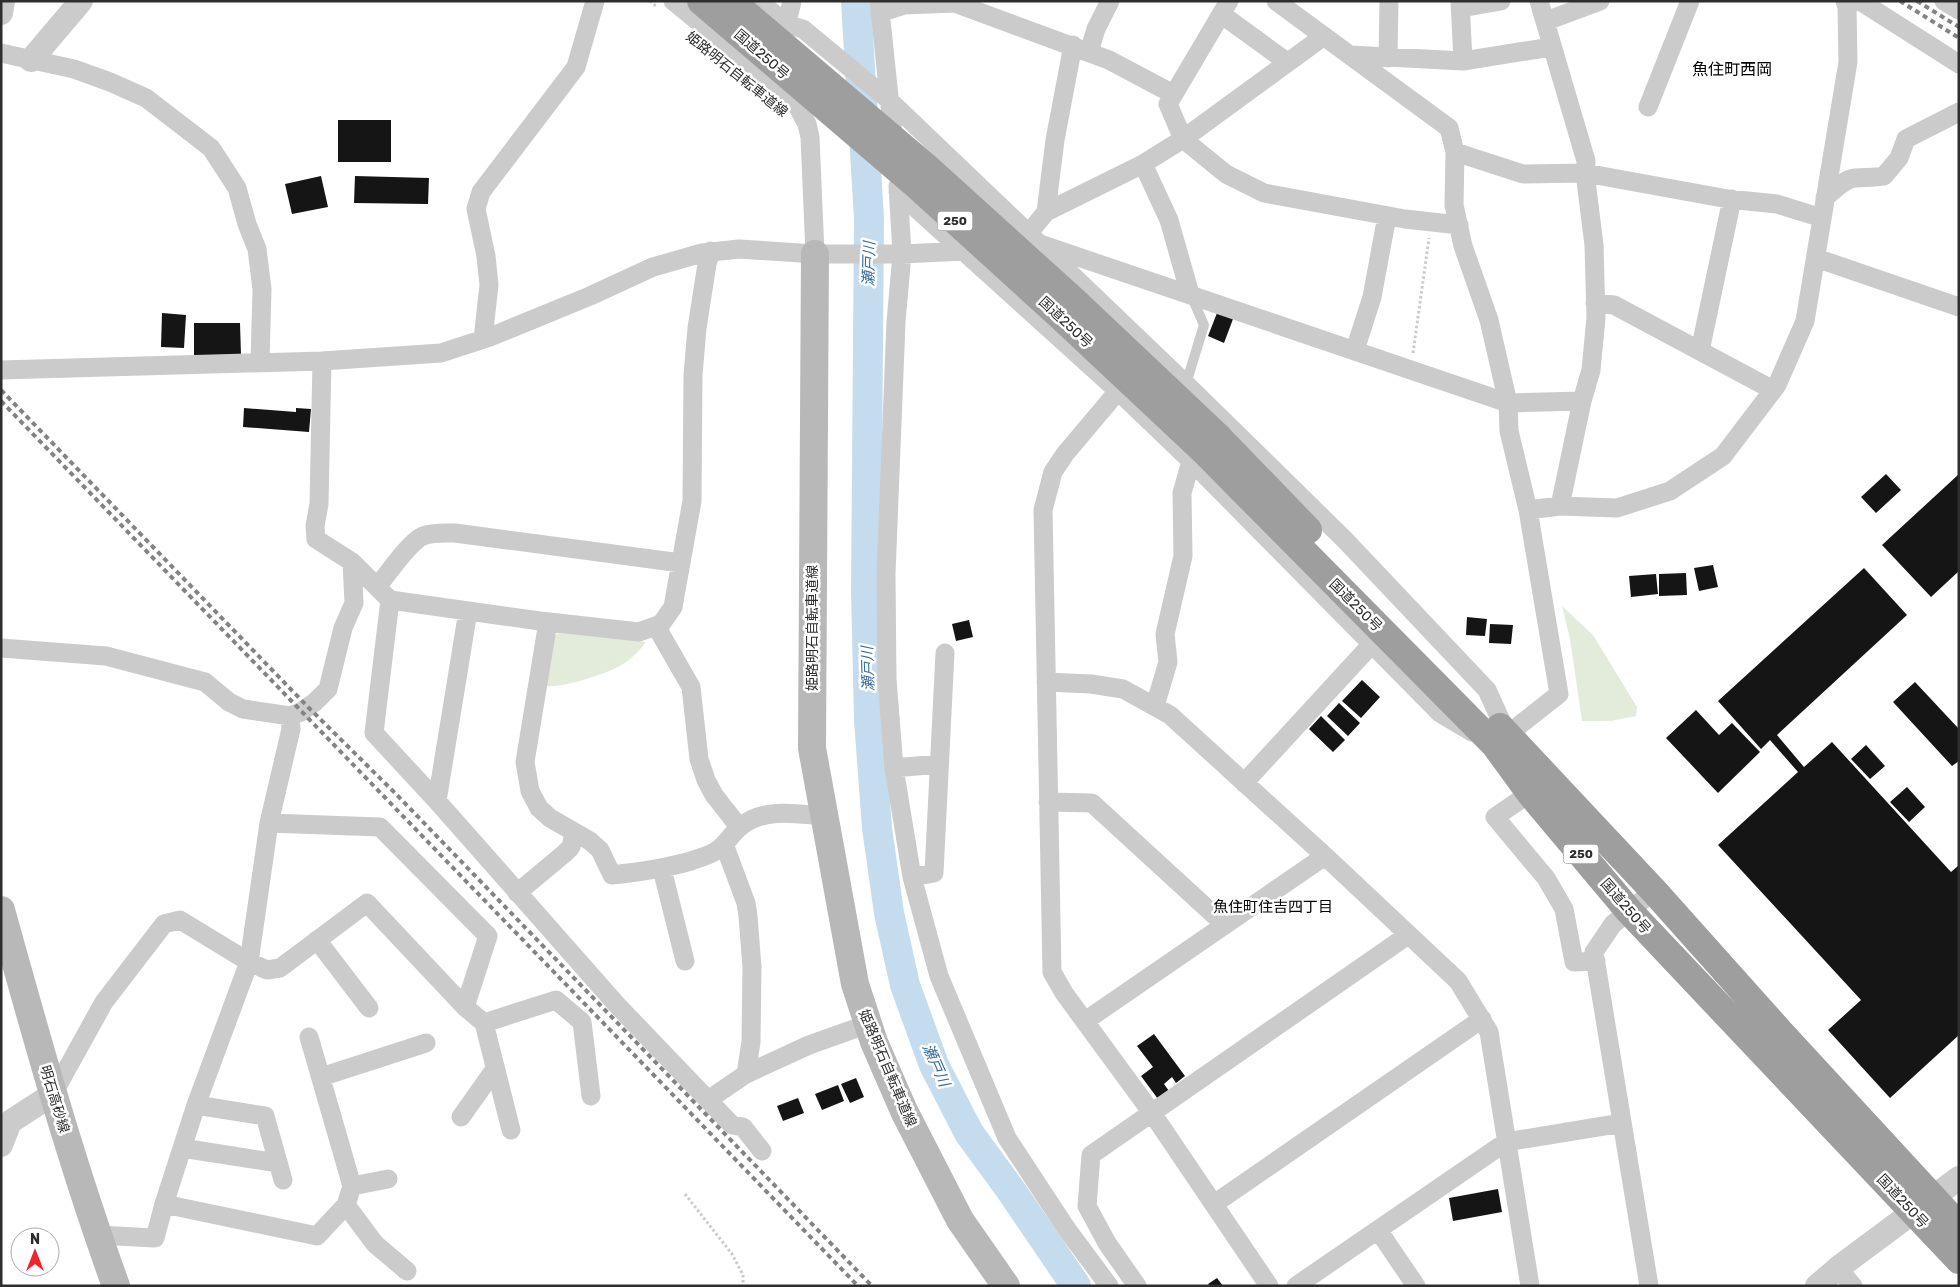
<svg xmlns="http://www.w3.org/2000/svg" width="1960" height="1287" font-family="Rubik,'Noto Sans JP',sans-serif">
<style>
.green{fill:#e3ecda}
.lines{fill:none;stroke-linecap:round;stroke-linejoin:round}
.river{stroke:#c5dcee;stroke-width:30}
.building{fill:#151515}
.path{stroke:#cbcbcb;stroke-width:3;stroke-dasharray:2.5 2.5;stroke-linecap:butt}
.service{stroke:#cbcbcb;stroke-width:10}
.minor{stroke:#cbcbcb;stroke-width:19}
.tertiary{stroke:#cbcbcb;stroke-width:24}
.secondary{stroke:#b8b8b8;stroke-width:28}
.trunk{stroke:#9e9e9e;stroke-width:28}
.rail{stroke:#838383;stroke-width:4;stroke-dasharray:5 4;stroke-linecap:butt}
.trunk-bridge{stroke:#9e9e9e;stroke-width:28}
.labels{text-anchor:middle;stroke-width:5;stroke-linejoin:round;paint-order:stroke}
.shield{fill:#fff;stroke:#6d6d6d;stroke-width:1}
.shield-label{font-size:12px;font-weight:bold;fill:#2e2e2e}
.street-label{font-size:14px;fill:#2e2e2e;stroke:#fff}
.water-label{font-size:15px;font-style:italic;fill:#366c96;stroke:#fff}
.neighbourhood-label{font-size:15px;fill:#000;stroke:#fff}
.quarter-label{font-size:16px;fill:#000;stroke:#fff}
</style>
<rect width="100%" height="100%" fill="#fff"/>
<path class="green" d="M1562 606 1593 635 1637 707 1636 716 1611 721H1582L1570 639Z
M562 631 646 642C638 653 628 662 616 668 598 676 563 688 544 686L551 638Z"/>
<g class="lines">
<path class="river" d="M856 1 869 219 866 591 869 720 877 828 889 913 905 985 934 1065 969 1133 1010 1189 1076 1286"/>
</g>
<path class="building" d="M338 120H391V162H338Z
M321 176 328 207 292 214 285 184Z
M355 176 429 178 428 204 354 203Z
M162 313 186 315 184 348 161 347Z
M1217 313 1233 319 1224 343 1208 336Z
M194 323H240L241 355H194Z
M244 408 296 412V408L311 409 309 432 243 427Z
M1886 474 1901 490 1876 513 1861 497Z
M1959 474V571L1931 597 1882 545Z
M1713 565 1718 587 1699 591 1694 568Z
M1864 568 1907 615 1777 735 1804 767 1832 742 1951 872 1959 865V1035L1890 1098 1828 1030 1861 1000 1718 845 1798 772 1770 740 1761 749 1718 701Z
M1686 573 1687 595 1659 596V574Z
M1656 574 1658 594 1631 597 1629 576Z
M1467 617 1487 619 1485 636 1466 635Z
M969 620 973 637 956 641 952 624Z
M1490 624 1513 625 1511 644 1489 643Z
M1362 680 1380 697 1361 718 1342 701Z
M1915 682 1959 729V761L1952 766 1893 702Z
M1339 703 1360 723 1348 736 1327 716Z
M1696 710 1719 735 1732 723 1760 752 1718 793 1666 738Z
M1321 716 1345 740 1333 752 1309 729Z
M1866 745 1885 766 1870 779 1851 759Z
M1907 787 1925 807 1909 822 1890 802Z
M1154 1034 1185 1076 1176 1083 1172 1077 1164 1084 1169 1091 1158 1099 1141 1076 1153 1067 1137 1046Z
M856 1078 864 1097 850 1103 841 1084Z
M838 1085 844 1101 822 1110 815 1094Z
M798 1098 804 1113 783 1121 777 1106Z
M1498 1189 1502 1212 1453 1221 1449 1198Z
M1217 1278 1223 1286H1210L1208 1284Z"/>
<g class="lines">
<path class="path" d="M650 1 657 7
M1413 353 1429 238
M685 1194 732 1254 743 1275V1286"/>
<path class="service" d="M1186 384 1204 325 1191 295"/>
<path class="minor" d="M673 1 788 95 799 109 807 124 810 137 815 254
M759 1 786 24 803 29 890 101 1186 384 1345 540 1487 690 1507 734
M879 1 894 144
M1276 1 1449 128 1455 152 1454 205 1463 246 1489 320 1508 403 1509 431 1528 510 1559 694 1498 742
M1460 1 1463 61
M1860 1 1959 64
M1944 1 1959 10
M1461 8 1501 1
M880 13 904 5 955 3 1109 60 1173 94
M1221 14 1287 62
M1546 21 1600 1
M784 35 792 1
M1324 36 1183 139 1226 174 1264 193 1405 219 1459 225
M1089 52 1096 29 1110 1
M1 53 74 69 110 82 146 98 211 148 237 188 247 224 257 249 262 289 260 362
M1350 55 1463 61 1551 47
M1388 58 1389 1
M1648 107 1690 1
M1455 152 1523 174 1585 173 1728 199 1777 204 1822 218
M1143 164 1169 220 1190 294
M898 186 902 254 896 322 886 574 887 679 894 768 912 877 939 976 1007 1138 1066 1228 1109 1286
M898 192 1118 391 1191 461 1440 713 1472 732
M1825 198C1833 191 1844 179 1855 178 1865 177 1874 178 1884 176L1899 158 1906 139 1959 112
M1046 212 1055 140 1073 45
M1028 234 1046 212 1143 164 1183 139 1168 104 1229 1
M1816 258 1959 307
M1595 303 1614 305 1773 390
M483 339 489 285 486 256 476 209 481 192 576 67 595 1
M1355 350 1372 297 1387 216
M1700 351 1732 199
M322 361 319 504 315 526 316 539 352 562 390 600 540 621 639 632 661 624 673 607 692 501 693 375 697 328 707 264 711 251
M1 370 322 361 441 353 490 337 590 296 653 267 702 253 739 249 815 254H902L1030 248 1040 244 1508 403 1582 401 1591 370 1596 318 1594 245 1585 173 1586 161 1539 1
M1118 391 1065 454 1053 472 1043 510 1052 972 1064 993 1152 1113 1269 1286
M1560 506 1582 401
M1528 510 1560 506 1617 508 1670 491 1723 456 1777 385 1805 321 1848 62 1847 7 1845 1
M377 587C387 575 409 542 423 536 433 532 445 533 455 533L681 563
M390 600 374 733 437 801 617 1005 732 1125 743 1127 762 1151
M548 622 525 762 530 791 539 808 550 818 590 841 600 850 612 875C640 872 663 869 691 861 699 858 708 856 716 851 726 845 731 834 740 827 764 807 796 814 824 816
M656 626 691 687 699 759 706 780 714 795 739 827
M1 648 106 656 205 682 229 702 243 709 290 716
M1046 682 1091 684 1123 689 1170 715 1325 856 1458 981 1489 1032 1530 1286
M1155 706 1168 662 1165 634 1183 556 1182 493 1191 461 1190 450
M894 768 939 764
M1244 783 1371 645
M1530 793 1495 817 1546 878 1564 909 1574 962 1596 961
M437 801 468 611
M1048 802 1092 803 1224 924
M269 823 380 827 488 936 465 1007
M724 844 746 903 748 916 752 967 751 1042 746 1074
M662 869 685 961
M912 877 934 873 945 653
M517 893 565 853 571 847 574 832
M317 940 369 1008
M1085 1021 1325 856
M484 1023 556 1000 582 1022 591 1096
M321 1077 426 1043
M53 1094 104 1002 164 924 180 920 249 962 267 970 280 968 367 903 465 1007 484 1023 511 1130
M708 1100 746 1074 809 1045 868 1024
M196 1105 265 1116 283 1180
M461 1117 495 1069
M182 1148 278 1163
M352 1186 388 1179
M164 1204 317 1236 346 1205 352 1186 309 1037
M1214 1204 1482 1019
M346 1205 375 1244 407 1271
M1378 1230 1416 1286
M97 1235 155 1238 164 1204 196 1105 249 962 269 823 291 729 290 716 301 712 315 702 328 689 343 628 354 603 352 562
M1838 1268 1853 1286
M1137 1286 1107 1243 1087 1206 1091 1155 1408 935
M1296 1286 1506 1142 1622 1123
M1649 1286 1594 952 1613 924 1654 891"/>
<path class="tertiary" d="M1 13 3 1
M31 60 81 1
M1 1145 10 1122 53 1094
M1817 1286 1838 1268 1959 1178"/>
<path class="secondary" d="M815 254 812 748 855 984 874 1042 904 1111 960 1220 1006 1286
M1 910C36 1036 71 1162 116 1286"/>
<path class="trunk" d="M1217 436 1308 530
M1202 449 1495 745 1530 793 1629 911 1959 1260
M1500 727 1654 891 1780 1032 1959 1226"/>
<path class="rail" d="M1900 1 1959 38
M1917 1 1959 27
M1 390 308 707 395 793 872 1286
M1 401 858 1286"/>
<path class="trunk-bridge" d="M701 1 914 183 1059 315 1202 449
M731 1 926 167 1073 300 1217 436"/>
</g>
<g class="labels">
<g class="shield">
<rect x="937.5" y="211.5" width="35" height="19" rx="4"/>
<rect x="1563.5" y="844.5" width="35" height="19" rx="4"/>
</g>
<g class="shield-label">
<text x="955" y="225">250</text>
<text x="1581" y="858">250</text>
</g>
<g class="street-label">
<text transform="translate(762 54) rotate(41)" y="5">国道250号</text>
<text transform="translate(737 74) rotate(39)" y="5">姫路明石自転車道線</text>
<text transform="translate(1066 322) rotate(43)" y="5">国道250号</text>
<text transform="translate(1356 605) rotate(45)" y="5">国道250号</text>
<text transform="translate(812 628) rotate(-90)" y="5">姫路明石自転車道線</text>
<text transform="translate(1626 906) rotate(49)" y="5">国道250号</text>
<text transform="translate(888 1068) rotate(67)" y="5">姫路明石自転車道線</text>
<text transform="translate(55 1099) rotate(73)" y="5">明石高砂線</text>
<text transform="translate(1903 1201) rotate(47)" y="5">国道250号</text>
</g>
<g class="water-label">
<text transform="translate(869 264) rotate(-89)" y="5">瀬戸川</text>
<text transform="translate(868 669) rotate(-92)" y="5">瀬戸川</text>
<text transform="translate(936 1065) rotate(66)" y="5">瀬戸川</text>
</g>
<g class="neighbourhood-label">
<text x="1273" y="912">魚住町住吉四丁目</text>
</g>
<g class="quarter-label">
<text x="1732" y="75">魚住町西岡</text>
</g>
</g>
<rect width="1960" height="1287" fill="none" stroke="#2e2e2e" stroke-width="5"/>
<g transform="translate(35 1252)"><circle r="24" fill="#ffffff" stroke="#ababab"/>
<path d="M0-4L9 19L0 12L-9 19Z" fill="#f22329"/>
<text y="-8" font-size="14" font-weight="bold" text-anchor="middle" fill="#2e2e2e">N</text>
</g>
</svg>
